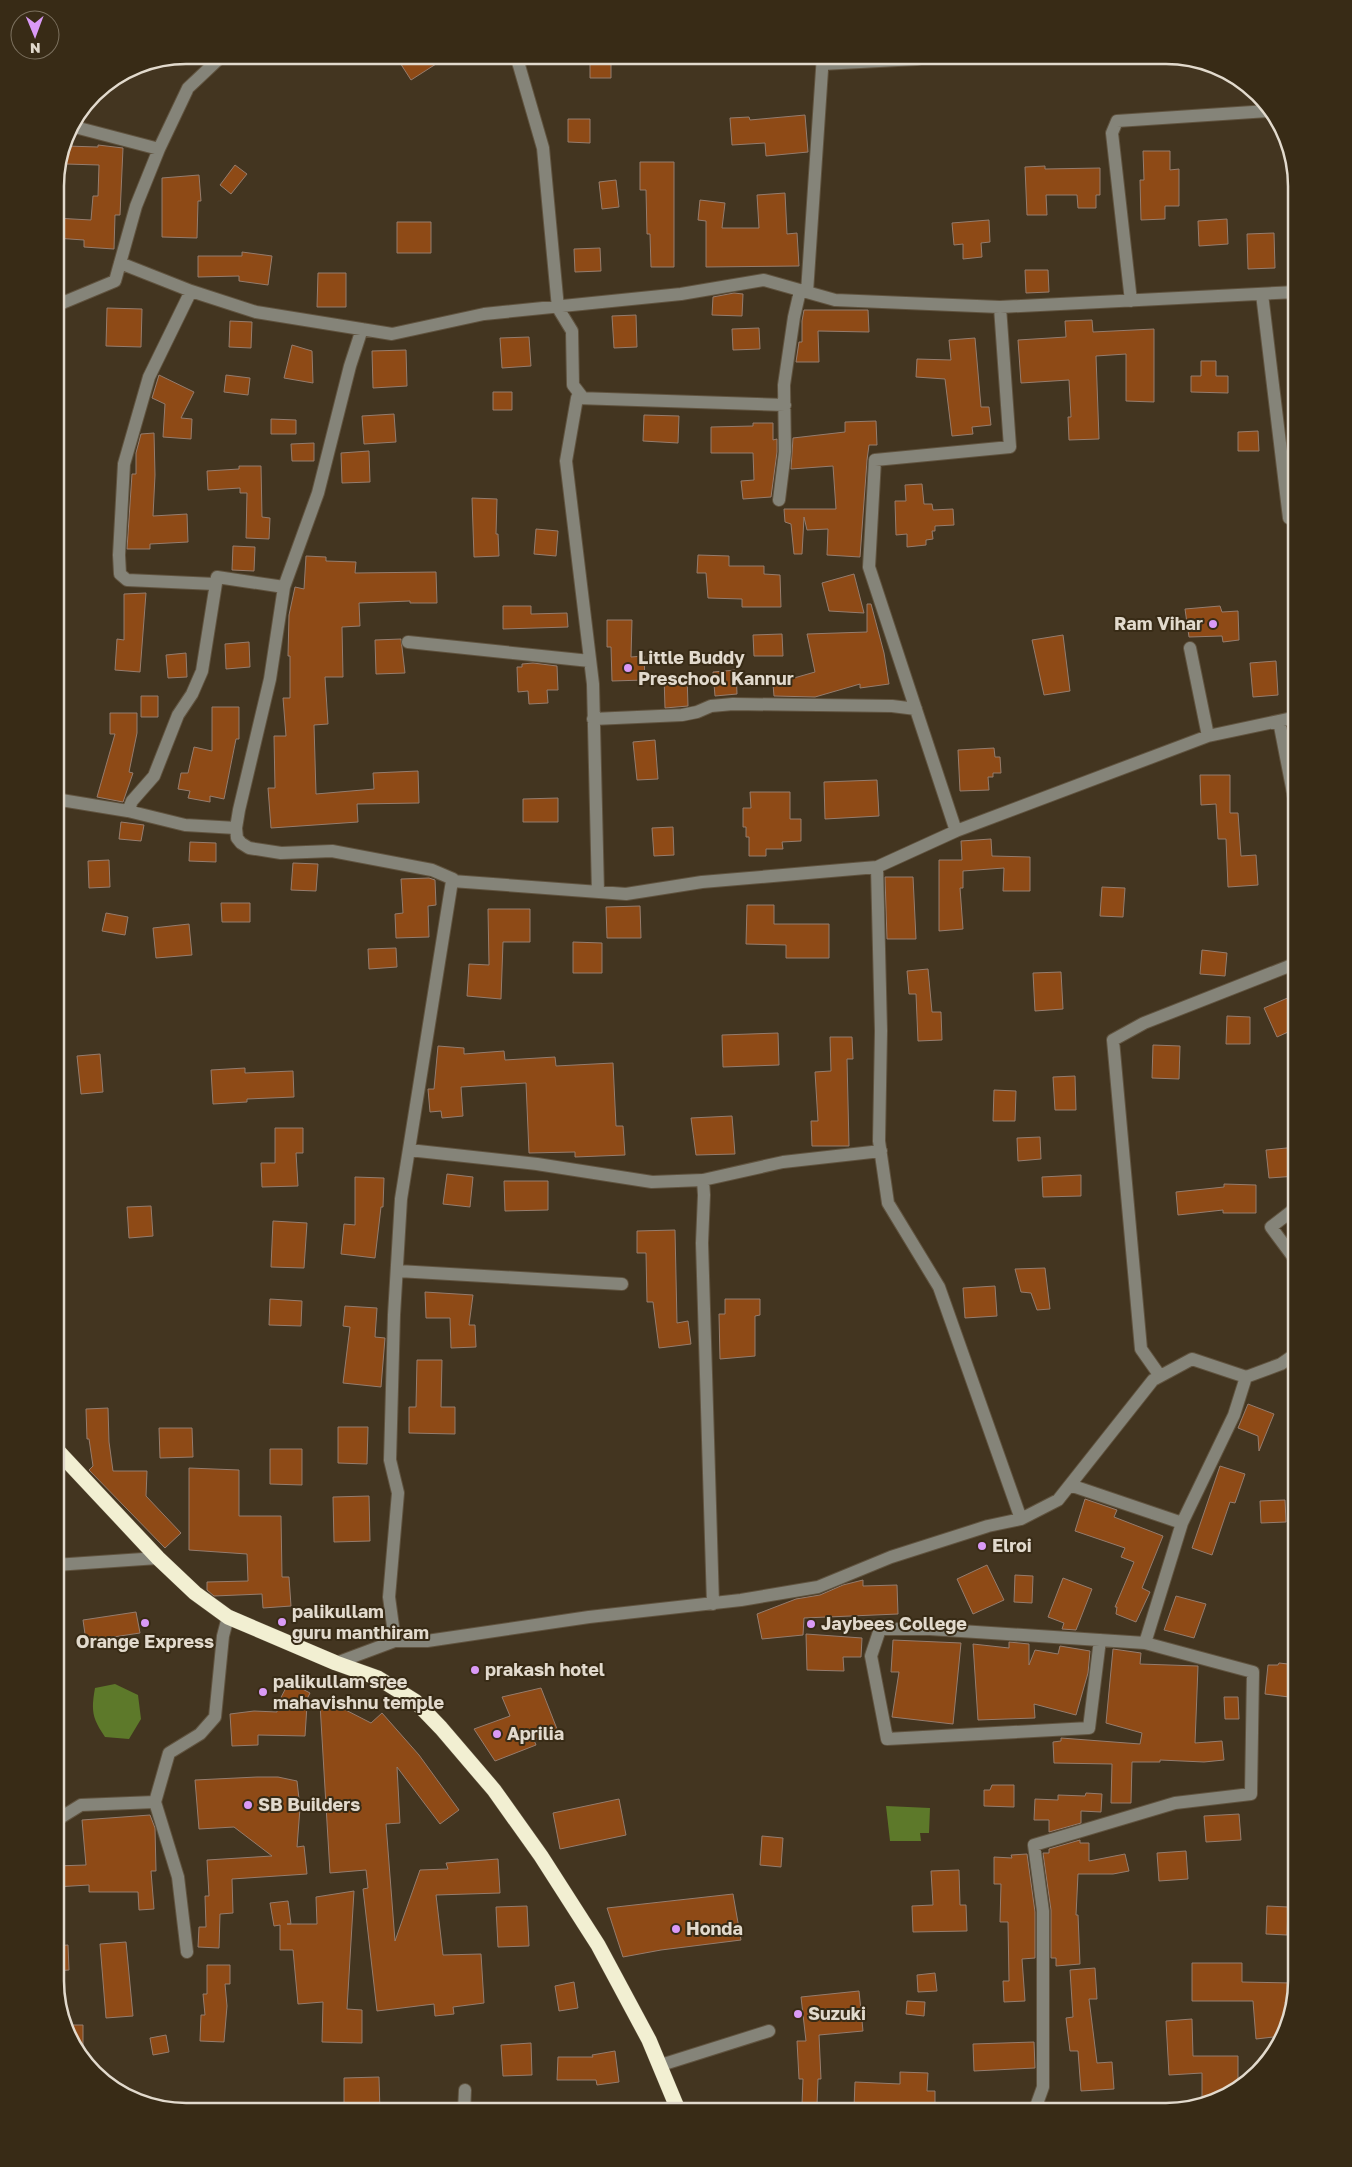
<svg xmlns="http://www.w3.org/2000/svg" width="1352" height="2167" font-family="'Golos Text',sans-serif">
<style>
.water{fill:#5d792a}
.building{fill:#8e4a16;stroke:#957c6d}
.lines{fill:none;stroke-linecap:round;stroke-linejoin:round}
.minor-casing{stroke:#60533f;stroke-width:14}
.highway-casing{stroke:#60533f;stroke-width:16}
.minor{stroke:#858479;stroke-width:12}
.highway{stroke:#f2efd2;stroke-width:15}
.poi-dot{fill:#da9af6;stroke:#382b16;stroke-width:2}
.labels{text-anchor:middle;stroke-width:4;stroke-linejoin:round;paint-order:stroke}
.poi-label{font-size:18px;font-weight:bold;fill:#e2dacd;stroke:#382b16;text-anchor:start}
.rim{fill:none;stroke:#e2dacd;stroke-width:2.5}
</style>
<rect width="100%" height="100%" fill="#433520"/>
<path class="water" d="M115 1684 138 1695 141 1719 129 1739 105 1737C92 1718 91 1711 95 1688Z
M886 1806 930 1808 929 1833H920L921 1841H890Z"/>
<path class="building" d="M395 55H430L436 64 411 80Z
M590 63 611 64V78H590Z
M805 115 808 152 766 156 765 143 732 145 730 118 749 117 750 120Z
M568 119H590V143L568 142Z
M98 145 123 148 120 215H115L114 249 84 247V240L55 238V218L91 220 93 196H98L99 165 66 164V146L98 147Z
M1143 151H1170V170L1179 169V206H1165V219L1141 220 1140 180H1144Z
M640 162H674V267H651L650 234H647L646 190H640Z
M235 165 247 174 231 194 220 185Z
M1045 166V169L1100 168V195H1096V208H1078L1077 195H1046L1047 215H1027L1025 167Z
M199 175 201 201H198L197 238 162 237V178Z
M616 180 619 207 602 209 599 182Z
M785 193 787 234 797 233 799 266 706 267V221L698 220 700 200 725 203 722 228H759L757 195Z
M1227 219 1228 244 1199 246 1198 221Z
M989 220 990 242 981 243 982 257 963 259V244L954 245 952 223Z
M397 222H431V253H397Z
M1274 233 1275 268 1248 269 1247 234Z
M600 248 601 271 575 272 574 249Z
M242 252 272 256 268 285 239 281V276L198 277V256H242Z
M1025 270H1048L1049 292 1026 293Z
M318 273H346V307H317Z
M734 293 743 294 742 316 712 315 713 297Z
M107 308 142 309 141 347 106 346Z
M804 310H868L869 332 818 331 819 362H796L799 342H802V321Z
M636 315 637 347 614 348 612 316Z
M1092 320 1093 332 1154 329V402L1126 401V354L1096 356 1099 439 1069 440 1068 417H1071L1069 380 1021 383 1018 340 1066 337 1065 321Z
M230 321 252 322 251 348 229 347Z
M759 328 760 349 733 350 732 329Z
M529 337 531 366 502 368 500 338Z
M975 338 981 407H989L991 425 972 427 973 434 952 436 945 379 916 377 917 359 951 360 949 340Z
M292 345 312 351 313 383 284 378Z
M406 350 407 386 373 388 372 351Z
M1201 361H1216V376H1228V393L1191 392V376H1201Z
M159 375 194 392 181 418 192 419 191 439 163 437 165 404 152 398Z
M226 375 250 378 248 395 224 392Z
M493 392H512V410H493Z
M394 414 396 442 364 444 362 416Z
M644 415 679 416 678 443 643 441Z
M271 419 296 420V434H271Z
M876 421 877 445H869L867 460 860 557 827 555 828 529 807 530 804 517 802 554H794L791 524 785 522 784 509H836L833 466 791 469 793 438 845 432V422Z
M753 423H773V440L777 439V452L771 497 743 499 741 481 754 480 753 453H711V427L753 426Z
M1258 431 1259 451H1238V432Z
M154 433 155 475 153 516 187 514 188 542 150 544V549H127L132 474H136V453L141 434Z
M314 443V461H292L291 444Z
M369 451 370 482 342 483 341 453Z
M239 466H261L262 517 270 518 269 539 246 538 247 493H240V488L208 490 207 471 239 469Z
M922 484 924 504H932L933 510 953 509 954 525 935 526V531H932L933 539 926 540V545L907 547V534L896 535 895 501H906L905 485Z
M472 498 497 499 496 534H498L499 556 474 557Z
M536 529 558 531 556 556 534 554Z
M233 546 255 547 254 571 232 570Z
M698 555 729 556V566H764V574L780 575 781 607H742V599L708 598 706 573H697Z
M306 556 326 557V561L356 562 355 573 436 572 437 603H410V601L359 603 360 626 342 627 343 677H325L328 724 314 725 316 794 374 789 373 773 418 771 419 803 357 804 358 822 271 828 268 788H275L274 736H286L283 698H290V656H288L289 615 295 587 304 589Z
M854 574 864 613 829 611 822 583Z
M146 593 140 672 115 670 117 639 124 640V594Z
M867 604H871L884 653 889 684 860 688V684L815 697 774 696 773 684 815 672 807 634 867 632Z
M503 606H531V614L567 613 568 627 503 629Z
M1220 606 1222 612 1238 611 1239 640 1223 642 1222 636 1189 637 1185 609Z
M607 620H632L631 657 644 656 645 680 612 681 611 647H607Z
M782 634 783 656H754L753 635Z
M1063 635 1070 691 1044 695 1032 640Z
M401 639 405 673 376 674 375 640Z
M249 642 250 667 226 669 225 644Z
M186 653 187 677 168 678 166 655Z
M1276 661 1278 695 1253 697 1250 663Z
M533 663 557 666 558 690H547L548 703 529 704 528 691 518 692 517 667H522V664Z
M736 670 737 694 715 696 713 672Z
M687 675 688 706 665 708 664 676Z
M141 696H158V717H141Z
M212 707H239V739H236L224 799 210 796V802L188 798 190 791 178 789 181 773H188L194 747 212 751Z
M110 713H137V733L129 772 133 773 123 802 97 797 115 734H110Z
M655 740 658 779 637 780 633 742Z
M994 748 995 757H1000L1001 773H993V777H988L989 790 960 791 958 750Z
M1200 775H1230V813H1238L1241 856 1256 855 1258 885 1228 887 1226 839H1218L1216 804 1201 805Z
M877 780 879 816 825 819 824 782Z
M750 792H790V819H801V841L782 842 783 849H766V856H749V837H746V827H743V808H751Z
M558 798V822H523V799Z
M121 822 144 825 141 841 119 839Z
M673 827 674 855 654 856 652 828Z
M991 839 992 856 1030 857V891H1003L1004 868 963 871V888H960L963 929 939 931V860H962L961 841Z
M190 842 216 843V862L189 861Z
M109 860 110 887 89 888 88 861Z
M293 863 318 864 316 891 291 890Z
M885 877H913L916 939H887Z
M429 878 435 880 436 905 428 906 429 937 396 938 395 914 403 913 401 879Z
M1102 887 1125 888 1123 917 1100 916Z
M221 903H250V922H222Z
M747 905H774V924H829V958H786V945L746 944Z
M640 906 641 938H607L606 907Z
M488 909H530V942H503L501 999 467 996 469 964 489 965Z
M106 913 128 917 125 935 102 931Z
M189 924 192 955 156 958 153 928Z
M573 942 602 943V973H573Z
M396 948 397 967 369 969 368 949Z
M1202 950 1227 953 1225 976 1200 974Z
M928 969 932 1012H941L942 1040 918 1041 916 994H909L907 971Z
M1061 972 1063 1009 1035 1011 1033 973Z
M1297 994V1028L1277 1037 1264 1008Z
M1227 1016 1250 1017V1044H1226Z
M778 1033 779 1065 723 1067 722 1035Z
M830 1037H852L853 1059H847L849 1146H812L811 1121H818L815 1072 831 1071Z
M1153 1045 1180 1046 1179 1079 1152 1078Z
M438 1046 464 1048V1054L504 1051 505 1060 555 1057 556 1066 613 1063 616 1126H623L625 1155 575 1157V1152L529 1153 526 1083 461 1087 463 1116 442 1118 441 1111 430 1112 428 1089H434Z
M100 1054 103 1092 81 1094 77 1056Z
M245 1068V1073L293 1071 294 1097 247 1099V1102L213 1104 211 1070Z
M1075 1076 1076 1110H1055L1053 1077Z
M994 1090 1016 1091 1015 1121H993Z
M732 1116 735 1154 696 1155 691 1118Z
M275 1128H303V1153H296L298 1186 262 1187 261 1163H275Z
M1040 1137 1041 1159 1018 1161 1017 1138Z
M1297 1147V1176L1269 1178 1266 1150Z
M447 1174 473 1177 470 1207 443 1204Z
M1081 1175V1196L1043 1197 1042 1177Z
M355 1177 384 1178 383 1207H381L375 1258 341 1254 344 1224 355 1225Z
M504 1181H548V1210L505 1211Z
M1224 1184 1256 1185V1213H1223V1210L1178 1215 1176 1192 1224 1187Z
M151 1206 153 1236 129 1238 127 1207Z
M273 1221 307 1223 304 1268 271 1267Z
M675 1230 677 1323 688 1321 691 1344 659 1348 653 1302H647L646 1253H637V1231Z
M1045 1268 1050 1309 1037 1310 1031 1293 1021 1292 1015 1269Z
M995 1286 997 1316 965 1318 963 1288Z
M425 1292 473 1295 469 1325H475L476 1347 451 1348 450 1318H426Z
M270 1299 302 1301 301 1326 269 1325Z
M725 1299H760V1315L755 1316V1356L720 1359 719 1314H725Z
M345 1306 377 1308 375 1337 385 1338 381 1387 343 1383 350 1327 343 1326Z
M417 1360H442L441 1407H455V1434L409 1433V1407H416Z
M1248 1404 1274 1414 1259 1451 1258 1436 1238 1428Z
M108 1408 109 1442 113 1471H147L146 1496 181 1533 165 1548 89 1470 93 1466 89 1439H87L86 1409Z
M338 1427H368L367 1464 338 1463Z
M159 1428H192L193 1457 160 1458Z
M270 1449H302V1485L270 1484Z
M1220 1466 1245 1474 1235 1503 1230 1502 1212 1555 1192 1548Z
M189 1468 239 1470V1516H281L282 1577H289L291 1606 263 1608 262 1594 214 1596 207 1590V1582L248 1581 247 1554 189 1550Z
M369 1496 370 1541 334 1542 333 1497Z
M1085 1499 1117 1510 1114 1517 1163 1536 1142 1588 1150 1592 1136 1622 1116 1614 1117 1607H1115L1134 1562 1121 1557 1125 1548 1075 1531Z
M1285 1500 1286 1522 1261 1523 1260 1501Z
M987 1565 1004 1600 973 1614 957 1579Z
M1015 1575 1033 1576 1032 1603 1014 1602Z
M1063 1578 1092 1589 1076 1630 1062 1629 1064 1623 1048 1617Z
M863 1580V1586L897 1585 898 1614 804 1618 803 1635 762 1639 757 1614 796 1599 820 1595 843 1585Z
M1176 1596 1206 1604 1194 1638 1164 1630Z
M136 1612 140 1633 86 1641 83 1620Z
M806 1634 862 1638 861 1657H843L844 1671 807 1670Z
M893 1640 961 1643 953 1724 892 1717 899 1672H891Z
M1009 1642 1029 1644V1665L1035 1650 1058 1654 1060 1646 1090 1651 1088 1673 1076 1715 1034 1704 1035 1718 978 1720 973 1644 1009 1648Z
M1113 1649 1141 1653 1140 1664 1198 1666 1195 1743 1222 1741 1224 1760 1204 1762 1160 1760V1762H1132L1131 1803H1111L1112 1764 1054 1763 1053 1742 1061 1741V1738L1140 1744 1142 1733 1106 1723Z
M1279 1663 1297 1665V1698L1265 1694 1268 1665H1278Z
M289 1682 310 1693 304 1705H307L305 1736 258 1735V1745L232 1746 230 1714 254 1711 277 1712V1705Z
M541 1688 557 1729 534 1740 536 1745 495 1761 474 1729 510 1716 502 1697Z
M1224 1697H1238L1239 1719H1225Z
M320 1704H334L371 1723 382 1713 419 1755 459 1810 440 1824 397 1767 400 1823 386 1824 395 1941 420 1870 448 1869 446 1863 498 1859 500 1893 436 1895 443 1955 481 1954 484 2003 453 2007 454 2014 435 2016 434 2004 377 2011 363 1889 368 1888 366 1870 330 1873Z
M257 1777H278L297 1781 300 1808 297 1847 304 1846 307 1874 232 1879 233 1913 220 1914 219 1948 198 1947 199 1927H206L205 1896H209L207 1860 272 1856 234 1827 199 1829 195 1780Z
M992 1785H1014V1807L984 1806V1790H990Z
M1086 1793 1102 1794 1101 1812 1081 1811V1823L1049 1832V1820H1034L1035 1799 1058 1800V1795L1085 1796Z
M619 1799 626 1835 560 1849 553 1813Z
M1239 1814 1241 1840 1206 1842 1204 1816Z
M150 1815 155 1828 156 1871H151L154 1909 139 1910 138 1892H89V1885L55 1887V1866L86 1865 82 1820Z
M762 1836 783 1838 781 1867 760 1865Z
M1080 1840V1843H1089V1861L1125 1854 1129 1871 1113 1874H1078L1076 1915H1078L1080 1964 1056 1966V1958H1051V1910L1043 1853H1049V1849Z
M1186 1851 1188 1879 1159 1881 1157 1853Z
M1027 1854 1035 1912V1958L1022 1959 1025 2001 1004 2002 1003 1981H1009L1008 1922H1000L1001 1884H994V1857L1012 1858 1011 1855Z
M959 1870 960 1905H966L967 1931 913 1932 912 1906 933 1905 931 1871Z
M354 1891 347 2009 362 2010V2043L322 2042 323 2002 298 2004 293 1950H280V1925L274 1926 270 1903 288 1901 291 1924H287H317L316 1897Z
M733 1894 741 1940 661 1950 623 1957 607 1908Z
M527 1906 529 1946 498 1947 496 1907Z
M1267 1906 1288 1907 1287 1935 1266 1934Z
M126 1942 133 2016 106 2018 100 1944Z
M68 1945 69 1970 55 1971V1946Z
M1192 1963H1242V1982L1292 1983 1291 2002H1285L1287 2019 1282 2036 1256 2039 1253 2001H1192Z
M207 1965H230V1984H225L227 2006 224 2042 200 2041 201 2015H205L203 1994H207Z
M1095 1968 1097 1999H1089L1097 2063 1112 2062 1114 2089 1081 2091 1078 2051H1070L1066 2018 1073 2017 1070 1970Z
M935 1973 937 1991 918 1992 917 1975Z
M574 1982 578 2008 559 2011 555 1986Z
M859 1991 863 2031 819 2035 821 2079H818L817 2105 802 2104 803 2079H799L797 2041H806L801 1997Z
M907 2001 925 2002 924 2016 906 2014Z
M1192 2019 1193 2056H1238V2085L1224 2098 1202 2101V2073L1169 2075 1166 2021Z
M65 2025H83V2056L69 2039Z
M166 2035 169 2052 153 2055 150 2038Z
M1034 2042 1035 2068 974 2071 973 2044Z
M531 2043 532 2075 503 2076 501 2045Z
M615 2051 619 2082 597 2085 596 2080H557L558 2057H593L592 2055Z
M900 2072 928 2073 927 2091H935V2112H904V2104H879L878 2109 854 2108 855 2082 900 2084Z
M379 2077 380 2112H344V2078Z"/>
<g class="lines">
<g class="minor-casing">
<path id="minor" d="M516 55 543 148 558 308 572 331 573 385 583 398
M822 64 917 59 934 55
M71 126 159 149
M120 263 191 291 256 312 392 334 484 314 681 294 764 280 835 300 1000 307 1297 292
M191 291 149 377 124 464 119 555 120 574 127 580 215 584
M807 292 823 55
M1262 294 1289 518H1297
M1131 301 1112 133 1117 121 1268 111
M55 306 115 281 136 206 159 149 188 88 223 55
M1000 307 1010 447 875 460 869 567 956 831 1208 736
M362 329 350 366 318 493 284 587 270 679 239 810 236 828 237 838 241 843 249 848 281 853 332 851 432 870 453 879 452 881
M779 500 785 452 784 385 794 317 800 291
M408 642 590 661
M1190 648 1208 736 1297 717
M593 719 682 715 697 712 711 706 733 704 892 706 916 709
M1279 721 1295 803 1297 963
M55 799 128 811
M236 828 185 825 128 811 132 801 154 776 178 715 192 694 202 671 217 577 284 587
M877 867 881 1031 879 1141 888 1203 939 1287 1021 1519
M598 892 593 684 566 461 577 398 785 405
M409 1150 537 1164 652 1182 703 1180 704 1195 702 1243 713 1604
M703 1180 783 1162 881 1151
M1297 1262 1271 1227 1297 1207
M398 1271 622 1284
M1160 1376 1141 1349 1113 1040 1144 1023 1297 963
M1070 1485 1182 1523 1145 1643 930 1629H880L871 1656 887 1739 1089 1728 1100 1640
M1182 1523 1234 1415 1246 1377
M55 1565 158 1558
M395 1641 389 1597 398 1493 390 1460 394 1315 401 1199 452 881 626 894 702 882 877 867 956 831
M336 1663 395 1641H427L589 1617 741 1600 818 1587 891 1557 988 1526 1021 1519 1058 1500 1153 1380 1192 1359 1246 1377 1281 1364 1297 1353
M55 1821 81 1805 155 1802
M187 1952 178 1877 155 1802 169 1753 200 1734 215 1717 223 1636 228 1617
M661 2065 769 2031
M464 2112 465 2090
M1034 2112 1043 2087V1911L1034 1845 1175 1803 1251 1794 1253 1672 1145 1643"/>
</g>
<g class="highway-casing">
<path id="highway" d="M55 1448 158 1558 195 1593 228 1617 336 1663 378 1678 415 1701 441 1728 494 1790 541 1856 598 1945 649 2040 679 2112"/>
</g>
<use href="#minor" class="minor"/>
<use href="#highway" class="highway"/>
</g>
<g class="poi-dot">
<circle cx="1213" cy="624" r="5"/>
<circle cx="628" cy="668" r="5"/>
<circle cx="982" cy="1546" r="5"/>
<circle cx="282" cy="1622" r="5"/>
<circle cx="145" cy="1623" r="5"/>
<circle cx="811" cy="1624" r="5"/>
<circle cx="475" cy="1670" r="5"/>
<circle cx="263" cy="1692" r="5"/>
<circle cx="497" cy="1734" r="5"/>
<circle cx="248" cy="1805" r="5"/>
<circle cx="676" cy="1929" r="5"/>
<circle cx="798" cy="2014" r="5"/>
</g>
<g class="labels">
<g class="poi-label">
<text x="1203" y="630" text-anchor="end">Ram Vihar</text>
<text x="638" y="664">Little Buddy<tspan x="638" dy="21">Preschool Kannur</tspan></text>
<text x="992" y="1552">Elroi</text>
<text x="292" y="1618">palikullam<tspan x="292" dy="21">guru manthiram</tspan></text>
<text x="821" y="1630">Jaybees College</text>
<text x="145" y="1648" text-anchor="middle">Orange Express</text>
<text x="485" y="1676">prakash hotel</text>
<text x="273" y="1688">palikullam sree<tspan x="273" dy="21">mahavishnu temple</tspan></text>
<text x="507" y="1740">Aprilia</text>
<text x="258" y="1811">SB Builders</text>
<text x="686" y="1935">Honda</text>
<text x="808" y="2020">Suzuki</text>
</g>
</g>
<path d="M0 0H1352V2167H0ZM186 64H1166A122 122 0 0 1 1288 186V1981A122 122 0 0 1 1166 2103H186A122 122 0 0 1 64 1981V186A122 122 0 0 1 186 64Z" fill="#382b16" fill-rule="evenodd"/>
<path class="rim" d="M186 64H1166A122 122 0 0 1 1288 186V1981A122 122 0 0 1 1166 2103H186A122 122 0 0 1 64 1981V186A122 122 0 0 1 186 64Z"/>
<g transform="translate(35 35) rotate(179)"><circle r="24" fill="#382b16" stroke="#7c715f"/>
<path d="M0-4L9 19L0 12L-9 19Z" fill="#da9af6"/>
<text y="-8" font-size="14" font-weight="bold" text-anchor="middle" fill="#e2dacd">N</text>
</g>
</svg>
